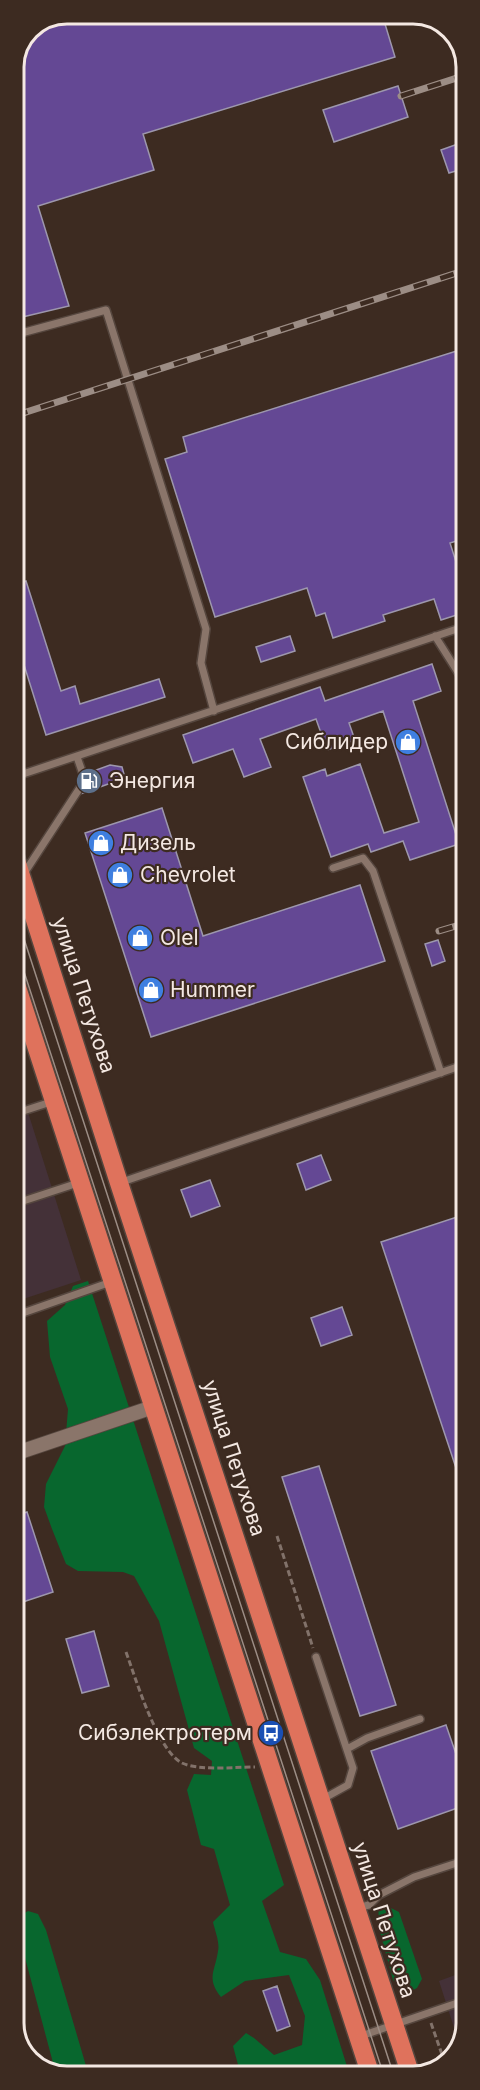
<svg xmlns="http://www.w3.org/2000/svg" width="480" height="2090" font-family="Inter,sans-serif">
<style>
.commercial{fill:#443138}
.forest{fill:#08672e}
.building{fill:#644894;stroke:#9d97ad;stroke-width:1.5}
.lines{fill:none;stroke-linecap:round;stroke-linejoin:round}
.service-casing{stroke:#55463e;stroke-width:10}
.minor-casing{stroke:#55463e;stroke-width:16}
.trunk-casing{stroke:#55463e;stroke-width:21}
.path{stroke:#82726a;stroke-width:3;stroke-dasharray:6 3;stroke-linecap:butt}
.service{stroke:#8a756a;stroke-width:7}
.minor{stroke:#8a756a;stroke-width:14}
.trunk{stroke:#df725c;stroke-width:18}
.tram{stroke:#9c8d85;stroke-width:1.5}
.rail-casing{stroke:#9c8d85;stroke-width:7}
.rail{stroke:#3d2b21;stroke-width:4.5;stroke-dasharray:14;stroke-linecap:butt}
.labels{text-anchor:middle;stroke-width:4.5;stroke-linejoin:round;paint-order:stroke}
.poi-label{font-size:21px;fill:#f4e8e2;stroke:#3d2b21;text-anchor:start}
.street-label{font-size:21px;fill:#f4e8e2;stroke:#3d2b21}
.rim{fill:none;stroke:#f4e8e2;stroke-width:3}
</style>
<rect width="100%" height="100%" fill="#3d2b21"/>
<path class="commercial" d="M14 1068 81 1280 14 1302Z
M466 1971V2023L459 2043 439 1981Z"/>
<path class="forest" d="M88 1281 284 1885 262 1901 280 1952 306 1959 320 1980 350 2076H241L233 2046 246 2033 254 2038 274 2055 302 2045 305 2016 289 1975 245 1981 221 1997C206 1978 215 1972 218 1951 220 1943 215 1931 213 1922L230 1905 214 1849 201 1845 187 1790 194 1774 211 1775 212 1761 194 1748 159 1621 134 1576 123 1572 78 1571 66 1564 52 1529 44 1507 46 1484 65 1446 68 1409 50 1357 47 1321 65 1305 73 1286Z
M387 1906 399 1912 422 1979 417 1988 407 1993 393 1980 380 1932 378 1907Z
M28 1911 38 1914 46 1930 89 2076H61L56 2074 16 1924 20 1916Z"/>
<path class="building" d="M67 14H382L395 57 143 134 154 170 38 206 69 306 14 319V67L29 29Z
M398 86 408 117 334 142 323 110Z
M466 141V168L449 173 441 150Z
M466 348V538L450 543 466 593V612L441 620 434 599 383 615 385 621 333 638 325 613 316 616 307 588 215 617 165 459 187 452 183 437Z
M26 581 61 691 75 686 80 704 159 679 165 697 46 735 14 633V585Z
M290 636 295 651 261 662 256 647Z
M432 664 441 691 413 701 459 844 410 860 403 841 371 852 368 844 331 857 303 777 325 769 327 776 360 764 384 833 419 822 383 711 349 723 355 740 327 750 316 719 260 739 271 767 244 777 233 749 193 763 183 735 320 687 325 701Z
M110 765 122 767 125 778 83 793 90 781 88 773Z
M162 808 203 936 360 885 385 961 151 1037 85 833Z
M438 940 445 961 432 966 425 944Z
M321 1155 331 1180 306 1190 297 1164Z
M210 1180 220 1206 191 1217 181 1190Z
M466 1214V1492H464L381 1242Z
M342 1307 352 1335 321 1346 311 1318Z
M319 1466 396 1705 360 1716 282 1477Z
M27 1512 53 1592 14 1605V1516Z
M94 1631 109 1686 82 1693 66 1639Z
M446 1725 466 1783V1805L398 1829 371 1751Z
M277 1986 290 2026 277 2031 263 1991Z"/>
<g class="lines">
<g class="service-casing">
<path id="service" d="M14 335 106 310 206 629 201 663 214 711
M435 636 466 685
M14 777 466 626
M333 868 363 858 373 871 441 1073
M23 875 85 780 77 757
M14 1114 54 1101
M119 1183 466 1064
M14 1204 78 1183
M17 1315 111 1282
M316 1657 353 1768 348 1785 321 1800
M347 1749 367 1738 420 1719
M357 1908 369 1905 379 1895 414 1877 466 1860
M361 2036 466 2000"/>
</g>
<g class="minor-casing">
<path id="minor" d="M14 1454 153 1407"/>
</g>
<g class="trunk-casing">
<path id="trunk" d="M14 854 119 1183 411 2076
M14 978 371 2076"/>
</g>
<path class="path" d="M277 1536 313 1648
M126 1652C136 1679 157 1750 182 1763 199 1771 236 1767 255 1767
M431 2023 445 2063"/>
<use href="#service" class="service"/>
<use href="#minor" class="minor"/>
<use href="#trunk" class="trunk"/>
<path class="tram" d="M14 908 394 2076
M14 941 384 2076"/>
<g class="rail-casing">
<path id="rail" d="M401 96 466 75
M14 416 466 270
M439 931 466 923"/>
</g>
<use href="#rail" class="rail"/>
</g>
<defs>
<g id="shop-disc" transform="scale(1.35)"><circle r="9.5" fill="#3f7fe0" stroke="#3d2b21"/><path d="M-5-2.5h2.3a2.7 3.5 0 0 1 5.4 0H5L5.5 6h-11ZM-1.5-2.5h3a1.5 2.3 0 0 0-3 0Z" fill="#fff"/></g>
<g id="fuel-disc" transform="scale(1.35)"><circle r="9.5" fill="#5c6f8a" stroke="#3d2b21"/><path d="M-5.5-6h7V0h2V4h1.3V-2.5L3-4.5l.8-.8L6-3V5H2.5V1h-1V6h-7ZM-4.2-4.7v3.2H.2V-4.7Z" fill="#fff"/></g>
<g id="bus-disc" transform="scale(1.35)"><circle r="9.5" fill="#1a4fb4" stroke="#3d2b21"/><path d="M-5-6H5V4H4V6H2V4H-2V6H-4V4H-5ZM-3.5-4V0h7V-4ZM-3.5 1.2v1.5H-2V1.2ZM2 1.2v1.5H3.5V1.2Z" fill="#fff"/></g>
</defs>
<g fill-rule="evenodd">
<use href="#shop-disc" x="408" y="742"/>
<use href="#fuel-disc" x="89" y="781"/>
<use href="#shop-disc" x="101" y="843"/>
<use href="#shop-disc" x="120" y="875"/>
<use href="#shop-disc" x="140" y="938"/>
<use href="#shop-disc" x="151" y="990"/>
<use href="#bus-disc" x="271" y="1733"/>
</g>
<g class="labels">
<g class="poi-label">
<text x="388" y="749" text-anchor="end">Сиблидер</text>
<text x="109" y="788">Энергия</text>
<text x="120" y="850">Дизель</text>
<text x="140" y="882">Chevrolet</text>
<text x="160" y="945">Olel</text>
<text x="170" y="997">Hummer</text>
<text x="252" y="1740" text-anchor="end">Сибэлектротерм</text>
</g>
<g class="street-label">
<text transform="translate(84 995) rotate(72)" y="7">улица Петухова</text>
<text transform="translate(234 1458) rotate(72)" y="7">улица Петухова</text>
<text transform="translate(384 1920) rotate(72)" y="7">улица Петухова</text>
</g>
</g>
<path d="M0 0H480V2090H0ZM67 24H413A43 43 0 0 1 456 67V2023A43 43 0 0 1 413 2066H67A43 43 0 0 1 24 2023V67A43 43 0 0 1 67 24Z" fill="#3d2b21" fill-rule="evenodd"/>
<path class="rim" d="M67 24H413A43 43 0 0 1 456 67V2023A43 43 0 0 1 413 2066H67A43 43 0 0 1 24 2023V67A43 43 0 0 1 67 24Z"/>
</svg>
